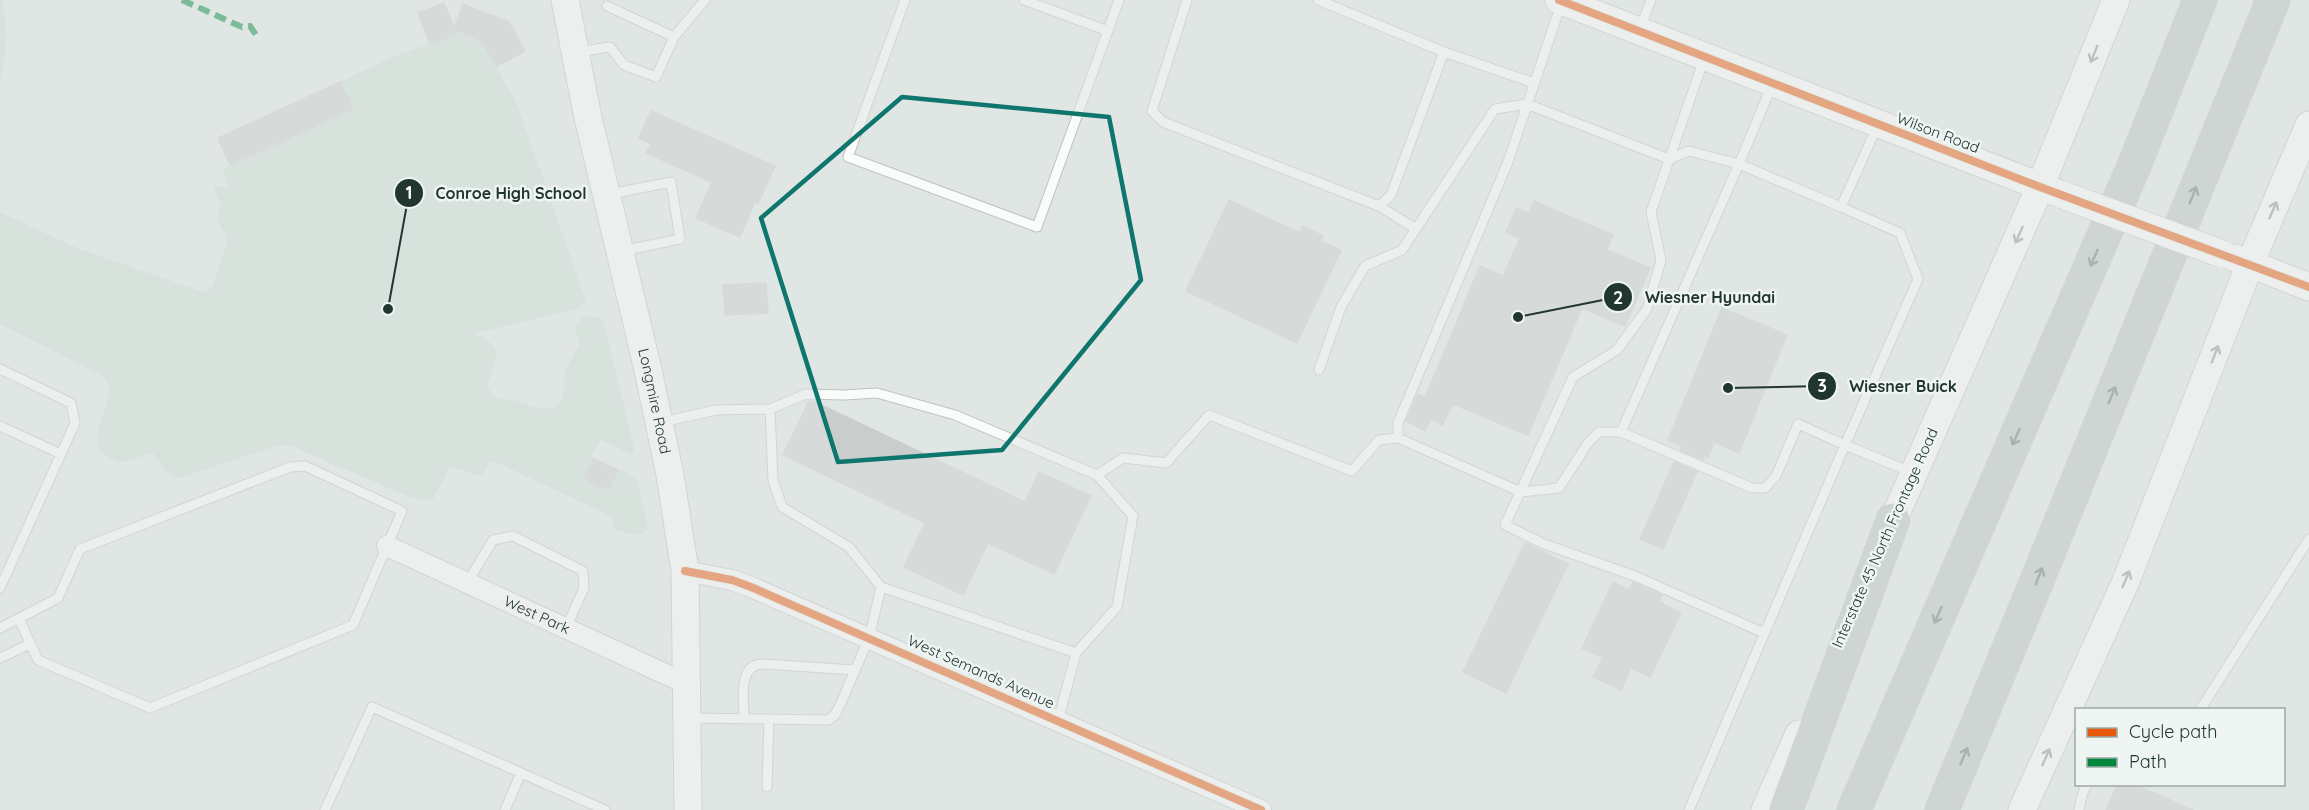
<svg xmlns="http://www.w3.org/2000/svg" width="2309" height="810" font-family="Quicksand,sans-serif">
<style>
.green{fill:#cbded1}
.building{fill:#c9cecc;stroke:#c9cfcc;stroke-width:1.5}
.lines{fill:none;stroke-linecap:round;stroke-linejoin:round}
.lane-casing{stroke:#bdc3c0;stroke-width:11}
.street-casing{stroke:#bdc3c0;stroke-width:22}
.secondary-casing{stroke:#bdc3c0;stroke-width:29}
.highway-casing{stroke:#bbc3c0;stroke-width:35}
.lane{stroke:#fafbfb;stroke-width:9}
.street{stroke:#fafbfb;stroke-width:20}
.secondary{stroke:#fafbfb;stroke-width:27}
.highway{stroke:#bac0be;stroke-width:33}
.secondary-bridge-casing{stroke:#bdc3c0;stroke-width:29;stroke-linecap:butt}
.secondary-bridge{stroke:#fafbfb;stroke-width:27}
.quiet{stroke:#00873e;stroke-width:6;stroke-dasharray:12 6;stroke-linecap:butt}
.cycleway-casing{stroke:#eef5f2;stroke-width:11}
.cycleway{stroke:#e8590c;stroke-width:8}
.oneway{stroke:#8e9896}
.oneway2{stroke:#667470}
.marked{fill:none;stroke:#0f766e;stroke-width:4.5;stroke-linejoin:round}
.labels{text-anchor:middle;stroke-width:5;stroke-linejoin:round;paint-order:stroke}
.street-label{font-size:15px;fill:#223631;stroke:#eef5f2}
.leader{fill:none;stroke:#223631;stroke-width:2}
.callout-dot{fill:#223631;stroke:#eef5f2;stroke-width:2}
.mark-label{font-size:18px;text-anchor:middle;font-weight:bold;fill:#fff}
.callout-label{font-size:16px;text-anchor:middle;font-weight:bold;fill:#223631;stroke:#eef5f2;stroke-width:5;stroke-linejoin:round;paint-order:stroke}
</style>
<rect width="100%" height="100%" fill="#e0e6e3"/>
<path class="green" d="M0 0H2C8 27 8 52 0 79Z
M461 33 483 43 517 104 586 301 580 308 475 333C484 338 495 343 497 355L487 386 492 394 500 399 514 400 541 409 555 408 563 396 565 370 580 345 575 331V325L585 315 601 318 604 323 635 452 633 454H630L601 440 592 455 594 459 584 479 608 490 618 470H624L637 479 648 527C642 540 626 532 615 529L611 516 496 462 490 463 484 474 480 476 450 466 433 499 426 501 412 498 291 446 279 445 179 478 165 471 153 453 119 463 99 451C89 428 124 391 101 375L0 324V212L79 249 204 292 210 289 214 283 227 244 225 234 217 220 221 205 214 190 216 186 228 189 223 169 353 109 340 82 390 58Z"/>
<path class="building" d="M444 3 454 28 463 4 509 22 525 51 496 67 482 41 455 30 457 34 430 44 418 13Z
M340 82 353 109 230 165 218 138Z
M651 111 775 166 758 204 755 202 740 237 696 218 712 182 646 153 651 144 639 138Z
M1229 200 1300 233 1303 226 1323 236 1321 241 1341 250 1297 343 1186 291Z
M1534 201 1613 235 1607 250 1650 268 1625 326 1582 308 1528 435 1453 404 1442 425 1431 419 1425 431 1406 421 1418 394 1425 398 1480 266 1503 276 1520 238 1506 232 1516 208 1529 213Z
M766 283 768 313 725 315 723 285Z
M1722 308 1787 335 1739 453 1714 442 1708 457 1705 455 1703 460 1680 450 1682 446 1668 440Z
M809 401H813L1025 502 1039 472 1091 496 1054 574 988 543 963 595 904 567 925 523 783 455Z
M594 459 618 470 609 490 584 479Z
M1674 462 1697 472 1663 549 1640 539Z
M1525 543 1568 564 1506 693 1463 672Z
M1613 582 1629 590 1633 582 1662 595 1659 602 1681 613 1650 677 1631 668 1621 690 1593 677 1603 657 1582 648Z
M2117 784H2133L2193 810H2106Z"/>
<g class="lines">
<g class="lane-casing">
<path id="lane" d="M905 0 848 157 1037 227 1119 0
M1024 0 1108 31
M1187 0 1152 111 1163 122 1379 206 1416 229
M1318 0 1444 52 1391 195 1379 206
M1561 4 1508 162 1398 423V438L1521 492 1559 488 1588 443 1599 432H1621
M1640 29 1651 0
M674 37 705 0
M577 52 610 47 624 65 656 77 674 37 607 6
M1444 52 1534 83
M1704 59 1651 212 1661 260 1647 309 1617 350 1573 377 1505 525 1544 544 1635 576 1764 633
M1772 85 1739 164 1841 207 1877 127
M610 194 671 182 680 239 621 251
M1841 207 1900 233 1918 279 1845 445 1911 472
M0 369 71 403 75 423 61 454
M1319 370 1341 307 1365 266 1402 250 1495 109 1527 104 1669 159 1689 151 1739 164 1621 432 1752 488H1765L1776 476 1798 424 1845 445 1689 810
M770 409 773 480 782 507 849 547 881 587 1076 653 1117 607 1133 516 1097 475
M662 422 716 410 770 409 806 394 844 395 877 393 955 415 1097 475 1123 458 1166 463 1209 415 1352 471 1379 440 1398 438
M0 426 61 454 0 588
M467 583 493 540 513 536 583 571 584 588 566 628
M0 628 58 598 80 549 290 467 305 466 402 511 353 625 150 708 38 660 19 619
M0 658 30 644
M2200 710 2309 539
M690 718 828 720 835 715 841 703 869 638 881 587
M744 718C744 700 737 663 764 664L854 670
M1058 721 1076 653
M767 787 769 719
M325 810 372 707 605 810
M505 810 521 773
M2079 810 2082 795 2087 784"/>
</g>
<g class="street-casing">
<g id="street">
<path id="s1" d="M387 546 687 684"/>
<path d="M685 571 732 580 751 587 1261 810"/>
</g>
</g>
<g class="secondary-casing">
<g id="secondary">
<path id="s2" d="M565 0 587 113 648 370 670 475 685 571 688 810"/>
<path d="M1559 0 2055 192"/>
<path d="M2235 258 2309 287"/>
<path d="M1885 539 2040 187 2116 0"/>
<path d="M1765 810 1799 734"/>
<path d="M2022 810 2126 581 2250 264 2309 125"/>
</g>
</g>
<g class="highway-casing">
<path id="highway" d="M1786 810 1893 520
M1854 810 2134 166 2200 0
M1942 810 2036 583 2273 0"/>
</g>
<use href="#lane" class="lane"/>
<use href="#street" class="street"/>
<use href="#secondary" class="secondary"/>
<use href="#highway" class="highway"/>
<g class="secondary-bridge-casing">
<path id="secondary-bridge" d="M2063 195 2222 254"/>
</g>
<use href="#secondary-bridge" class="secondary-bridge"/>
<path class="quiet" d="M182 0 242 27 250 26 256 35"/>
<g class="cycleway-casing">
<path id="cycleway" d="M1559 0 2040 187 2309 287
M685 571 732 580 751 587 1261 810"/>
</g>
<use href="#cycleway" class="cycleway"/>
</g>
<defs><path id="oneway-shaft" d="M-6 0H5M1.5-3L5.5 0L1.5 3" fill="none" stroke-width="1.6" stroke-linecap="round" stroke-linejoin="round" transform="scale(1.5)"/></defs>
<g class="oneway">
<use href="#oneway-shaft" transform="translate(2094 54) rotate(112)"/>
<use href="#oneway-shaft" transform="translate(2273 210) rotate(-67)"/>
<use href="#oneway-shaft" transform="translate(2019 235) rotate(114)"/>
<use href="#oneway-shaft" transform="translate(2215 354) rotate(-69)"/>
<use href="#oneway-shaft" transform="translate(2126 579) rotate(-67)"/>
<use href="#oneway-shaft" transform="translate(2046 757) rotate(-66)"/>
</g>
<g class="oneway2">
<use href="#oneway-shaft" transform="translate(2193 195) rotate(-68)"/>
<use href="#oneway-shaft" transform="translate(2094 258) rotate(114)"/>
<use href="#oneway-shaft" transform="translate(2112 395) rotate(-68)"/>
<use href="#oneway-shaft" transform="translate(2016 437) rotate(114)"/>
<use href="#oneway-shaft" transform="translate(2039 576) rotate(-68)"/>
<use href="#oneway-shaft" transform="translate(1938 615) rotate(114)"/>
<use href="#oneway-shaft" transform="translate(1964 756) rotate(-67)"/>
</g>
<path d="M0 0H2309V810H0ZM902 97 1109 117 1141 280 1002 450 838 462 761 218Z" fill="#e0e6e3" fill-opacity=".55" fill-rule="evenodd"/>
<path class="marked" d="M902 97 1109 117 1141 280 1002 450 838 462 761 218Z"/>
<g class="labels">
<g class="street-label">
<text transform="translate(1938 133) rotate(21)" y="5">Wilson Road</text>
<text dy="5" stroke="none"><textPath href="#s2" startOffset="411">Longmire Road</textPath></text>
<text transform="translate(1885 538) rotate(-66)" y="5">Interstate 45 North Frontage Road</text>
<text dy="5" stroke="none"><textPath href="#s1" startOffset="165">West Park</textPath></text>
<text transform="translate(981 672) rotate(24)" y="5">West Semands Avenue</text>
</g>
</g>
<path class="leader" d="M388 309L409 193M1518 317L1618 297M1728 388L1822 386"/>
<g class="callout-dot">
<circle cx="388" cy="309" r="6"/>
<circle cx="1518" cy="317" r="6"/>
<circle cx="1728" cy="388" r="6"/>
<circle cx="409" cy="193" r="15"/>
<circle cx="1618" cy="297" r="15"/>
<circle cx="1822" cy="386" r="15"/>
</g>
<g class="mark-label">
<text x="409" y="199">1</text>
<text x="1618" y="304">2</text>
<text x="1822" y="392">3</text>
</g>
<g class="callout-label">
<text x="511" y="199">Conroe High School</text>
<text x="1710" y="303">Wiesner Hyundai</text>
<text x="1903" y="392">Wiesner Buick</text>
</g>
<rect x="2075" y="708" width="210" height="78" fill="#eef5f2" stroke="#9ca9a5" stroke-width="1.5"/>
<rect x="2087" y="728" width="30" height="9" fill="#e8590c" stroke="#9ca9a5" stroke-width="1.5"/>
<text x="2129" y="738" font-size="18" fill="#223631">Cycle path</text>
<rect x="2087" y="758" width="30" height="9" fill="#00873e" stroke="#9ca9a5" stroke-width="1.5"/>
<text x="2129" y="768" font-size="18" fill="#223631">Path</text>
</svg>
